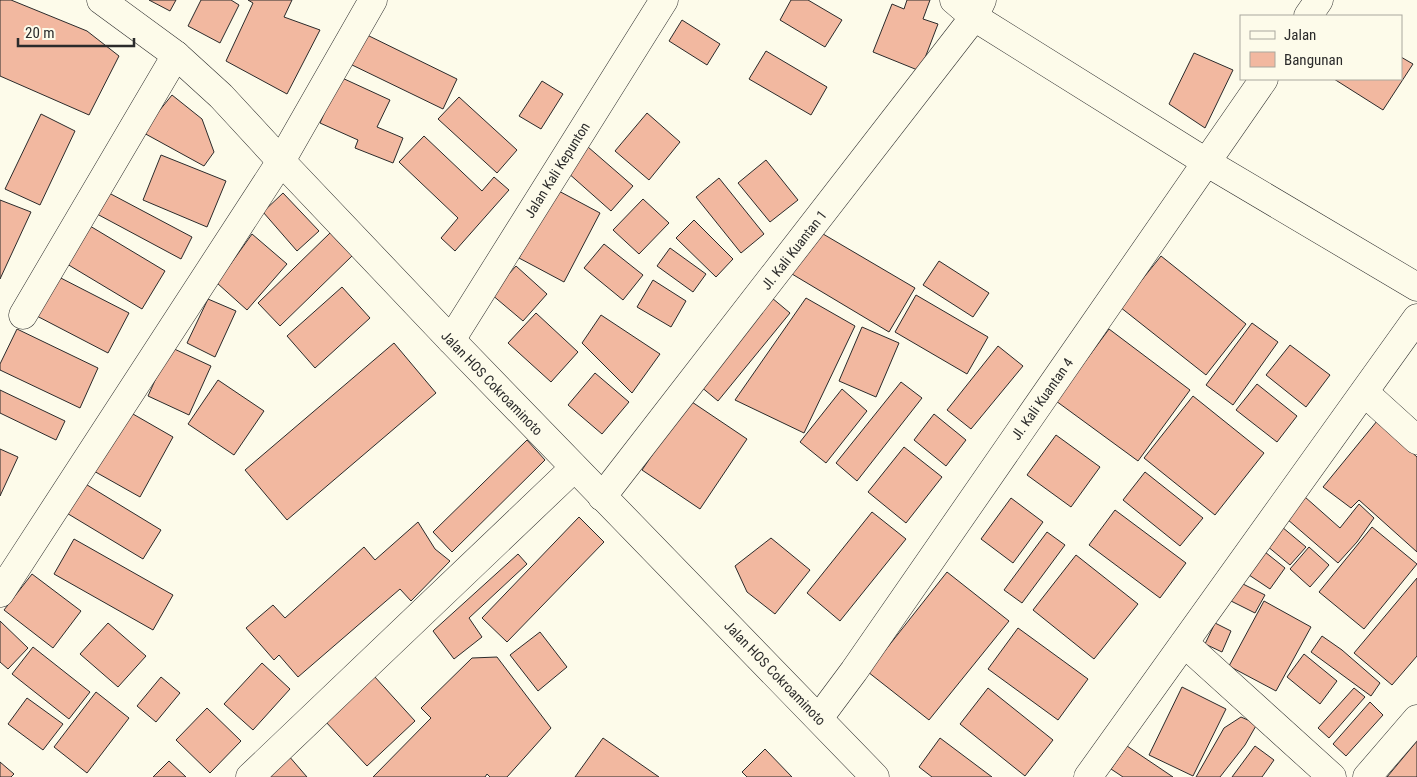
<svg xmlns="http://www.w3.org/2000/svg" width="1417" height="777" font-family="'Roboto Condensed',sans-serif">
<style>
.building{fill:#f2b8a0;stroke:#2b2b2b}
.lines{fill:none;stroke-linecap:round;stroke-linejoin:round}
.street-casing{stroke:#2b2b2b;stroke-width:29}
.secondary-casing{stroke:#2b2b2b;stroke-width:29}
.street{stroke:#fdfbea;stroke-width:28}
.secondary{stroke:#fdfbea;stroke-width:28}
.labels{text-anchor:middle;stroke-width:4;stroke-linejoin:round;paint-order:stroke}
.street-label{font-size:14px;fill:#2b2b2b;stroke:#fdfbea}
</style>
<rect width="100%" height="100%" fill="#fdfbea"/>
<path class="building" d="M0 0H11L87 31 119 56 89 115 0 76Z
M149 0H176L170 11Z
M201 0H231L239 5 220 43 188 26Z
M248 0H292L284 17 320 30 287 94 226 61 253 3Z
M791 0H808L842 20 825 47 780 20Z
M907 0H930L923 19 938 24 920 71 873 52 892 4 904 9Z
M682 20 720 44 707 65 669 41Z
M363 33 457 79 443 109 348 63Z
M766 51 827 87 811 115 749 79Z
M1194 53 1233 70 1205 128 1169 104Z
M1401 57 1413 64 1383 110 1334 79H1401Z
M340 77 390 100 377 127 403 138 393 163 355 148 358 140 320 123Z
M542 81 563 94 541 129 519 116Z
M172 95 202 119 214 152 204 166 142 132Z
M459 97 517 150 497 173 438 119Z
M647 113 680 142 649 180 615 151Z
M41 114 75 131 40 205 5 189Z
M424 136 482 191 494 177 509 190 455 251 441 238 458 218 399 162Z
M588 147 633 186 611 211 567 172Z
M161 155 226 181 207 227 143 200Z
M766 160 798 200 770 222 738 183Z
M719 178 764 234 741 253 696 197Z
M555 189 600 213 564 282 519 258Z
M109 193 192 237 181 259 97 214Z
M283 193 319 231 297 251 263 212Z
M643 199 669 223 639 254 613 230Z
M0 200 31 212 0 279Z
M80 220 165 271 142 309 57 258Z
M694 220 733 259 716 277 676 238Z
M818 231 915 288 889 332 792 274Z
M330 233 352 256 280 326 258 303Z
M252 234 287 264 247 310 217 283Z
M604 244 643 275 623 300 584 268Z
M670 248 706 274 693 292 657 266Z
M1161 256 1246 324 1206 375 1120 307Z
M939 261 989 293 973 317 923 285Z
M516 266 547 294 523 321 491 294Z
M53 274 129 313 108 353 33 314Z
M653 280 686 301 671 327 637 307Z
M342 287 370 318 315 368 287 336Z
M916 295 988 337 967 374 895 332Z
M772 298 790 313 718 401 700 386Z
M806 298 855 326 804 433 735 400Z
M208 299 236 311 215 357 187 343Z
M536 313 578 352 551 382 508 343Z
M601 315 660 354 632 393 582 343Z
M1252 323 1278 342 1233 405 1206 385Z
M862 327 899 343 876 397 839 381Z
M17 329 98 368 80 408 0 370V364Z
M1109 329 1190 390 1138 461 1056 401Z
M394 343 436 393 287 520 245 470Z
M1290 345 1330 375 1306 407 1266 375Z
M998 346 1023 366 971 429 947 410Z
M170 347 211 366 189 415 148 396Z
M595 373 629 402 602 434 568 405Z
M218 380 264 411 234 455 188 424Z
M901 382 922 398 857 481 836 463Z
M1257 384 1297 416 1277 442 1236 410Z
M842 389 867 411 826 463 800 442Z
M0 390 65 421 56 440 0 413Z
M1193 396 1264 453 1215 515 1144 458Z
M689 400 747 439 700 509 642 470Z
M126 410 173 437 140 497 92 470Z
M934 414 966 440 946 466 914 440Z
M1377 421 1417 457V552L1359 500 1351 508 1323 487Z
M1056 435 1100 467 1071 507 1027 475Z
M527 440 545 460 452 552 433 532Z
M904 447 942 477 906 523 868 492Z
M0 449 18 457 0 496Z
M1145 472 1203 518 1180 546 1123 500Z
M79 480 161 530 143 559 60 509Z
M1305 497 1340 528 1359 504 1374 518 1357 542 1338 563 1287 519Z
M1011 498 1043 522 1013 563 981 539Z
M1115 510 1186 563 1160 598 1089 545Z
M872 512 906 539 840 621 807 593Z
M579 517 604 542 507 642 482 618Z
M418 522 435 549 450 561 411 601 400 589 298 677 279 655 274 660 246 628 273 605 285 618 364 547 375 560Z
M1282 527 1306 547 1290 565 1267 546Z
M1372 527 1417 564 1364 629 1319 592Z
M1047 532 1065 545 1022 603 1004 590Z
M771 538 810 570 775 614 747 592 735 566Z
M74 539 173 595 153 630 54 574Z
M1309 547 1329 565 1310 587 1290 569Z
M1265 552 1285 568 1270 589 1249 575Z
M518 554 527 564 469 618 482 637 454 659 433 631Z
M1076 555 1138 604 1094 659 1033 610Z
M947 572 1009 621 929 720 868 672Z
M32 574 81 611 53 648 4 610Z
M1417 578V656L1392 685 1354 653Z
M1241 583 1265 595 1255 613 1231 601Z
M1264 601 1311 627 1276 691 1229 666Z
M0 621 28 648 8 669 0 662Z
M108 623 146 656 118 687 80 654Z
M1215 623 1231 631 1222 652 1205 644Z
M1018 628 1088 679 1058 720 988 669Z
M540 632 567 667 538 691 510 655Z
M1322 636 1342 650 1380 683 1371 696 1311 652Z
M33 647 90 692 69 719 12 674Z
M1304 654 1337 681 1320 704 1287 677Z
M497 657 551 728 507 777H490L487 774 485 777H373L431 718 421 708 472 658Z
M262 663 290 689 253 730 224 704Z
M374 676 415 721 367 766 325 721Z
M161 677 180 693 156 722 137 706Z
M1182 687 1226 709 1193 776 1149 755Z
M988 688 1053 740 1025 776 960 724Z
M1354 688 1365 697 1329 738 1318 728Z
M96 692 129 718 87 773 54 747Z
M27 698 63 724 43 750 8 724Z
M1370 702 1383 715 1346 756 1333 744Z
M207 708 241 741 210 773 176 740Z
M1241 717 1257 724 1245 745 1220 777H1196L1224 728Z
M603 738 659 777H575Z
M940 738 992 777H932L919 767Z
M1417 741V777H1387Z
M1127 746 1173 777H1123L1111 769Z
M1255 746 1274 760 1262 777H1232Z
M765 749 792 777H747L742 772Z
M288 755 307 777H262Z
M169 761 186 777H153Z
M0 762 14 774 11 777H0Z"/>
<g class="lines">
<g class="street-casing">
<path id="street" d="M954 0 974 17 1206 162 1417 287
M1308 16 1319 0
M23 315 176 55
M451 340 664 0
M1364 392 1417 440
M602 497 974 17 982 0
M0 593 281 161 373 0
M1184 643 1332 777
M819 718 854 671 1264 79
M250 777 574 468
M1088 777 1417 318
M1367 777 1417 719"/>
</g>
<g class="secondary-casing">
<path id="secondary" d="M101 0 176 55 221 96 281 161 451 340 875 777"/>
</g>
<use href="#street" class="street"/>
<use href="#secondary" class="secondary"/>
</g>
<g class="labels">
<g class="street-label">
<text transform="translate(557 170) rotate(-58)" y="5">Jalan Kali Kepunton</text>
<text transform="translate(794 250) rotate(-52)" y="5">Jl. Kali Kuantan 1</text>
<text transform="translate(492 383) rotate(46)" y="5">Jalan HOS Cokroaminoto</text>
<text transform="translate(1042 399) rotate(-55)" y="5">Jl. Kali Kuantan 4</text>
<text transform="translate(775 673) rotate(46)" y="5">Jalan HOS Cokroaminoto</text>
</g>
</g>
<rect x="1240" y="15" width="162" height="65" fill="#fdfbea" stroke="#a9a89e"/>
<rect x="1250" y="31" width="25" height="8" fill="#fdfbea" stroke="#a9a89e"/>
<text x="1284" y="40" font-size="15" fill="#2b2b2b">Jalan</text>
<rect x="1250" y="52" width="25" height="15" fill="#f2b8a0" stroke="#a9a89e"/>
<text x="1284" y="65" font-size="15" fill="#2b2b2b">Bangunan</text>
<path d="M18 38v8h116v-8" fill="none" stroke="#2b2b2b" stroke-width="2.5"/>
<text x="25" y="38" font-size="15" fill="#2b2b2b" stroke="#fdfbea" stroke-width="4" paint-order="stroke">20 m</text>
</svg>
